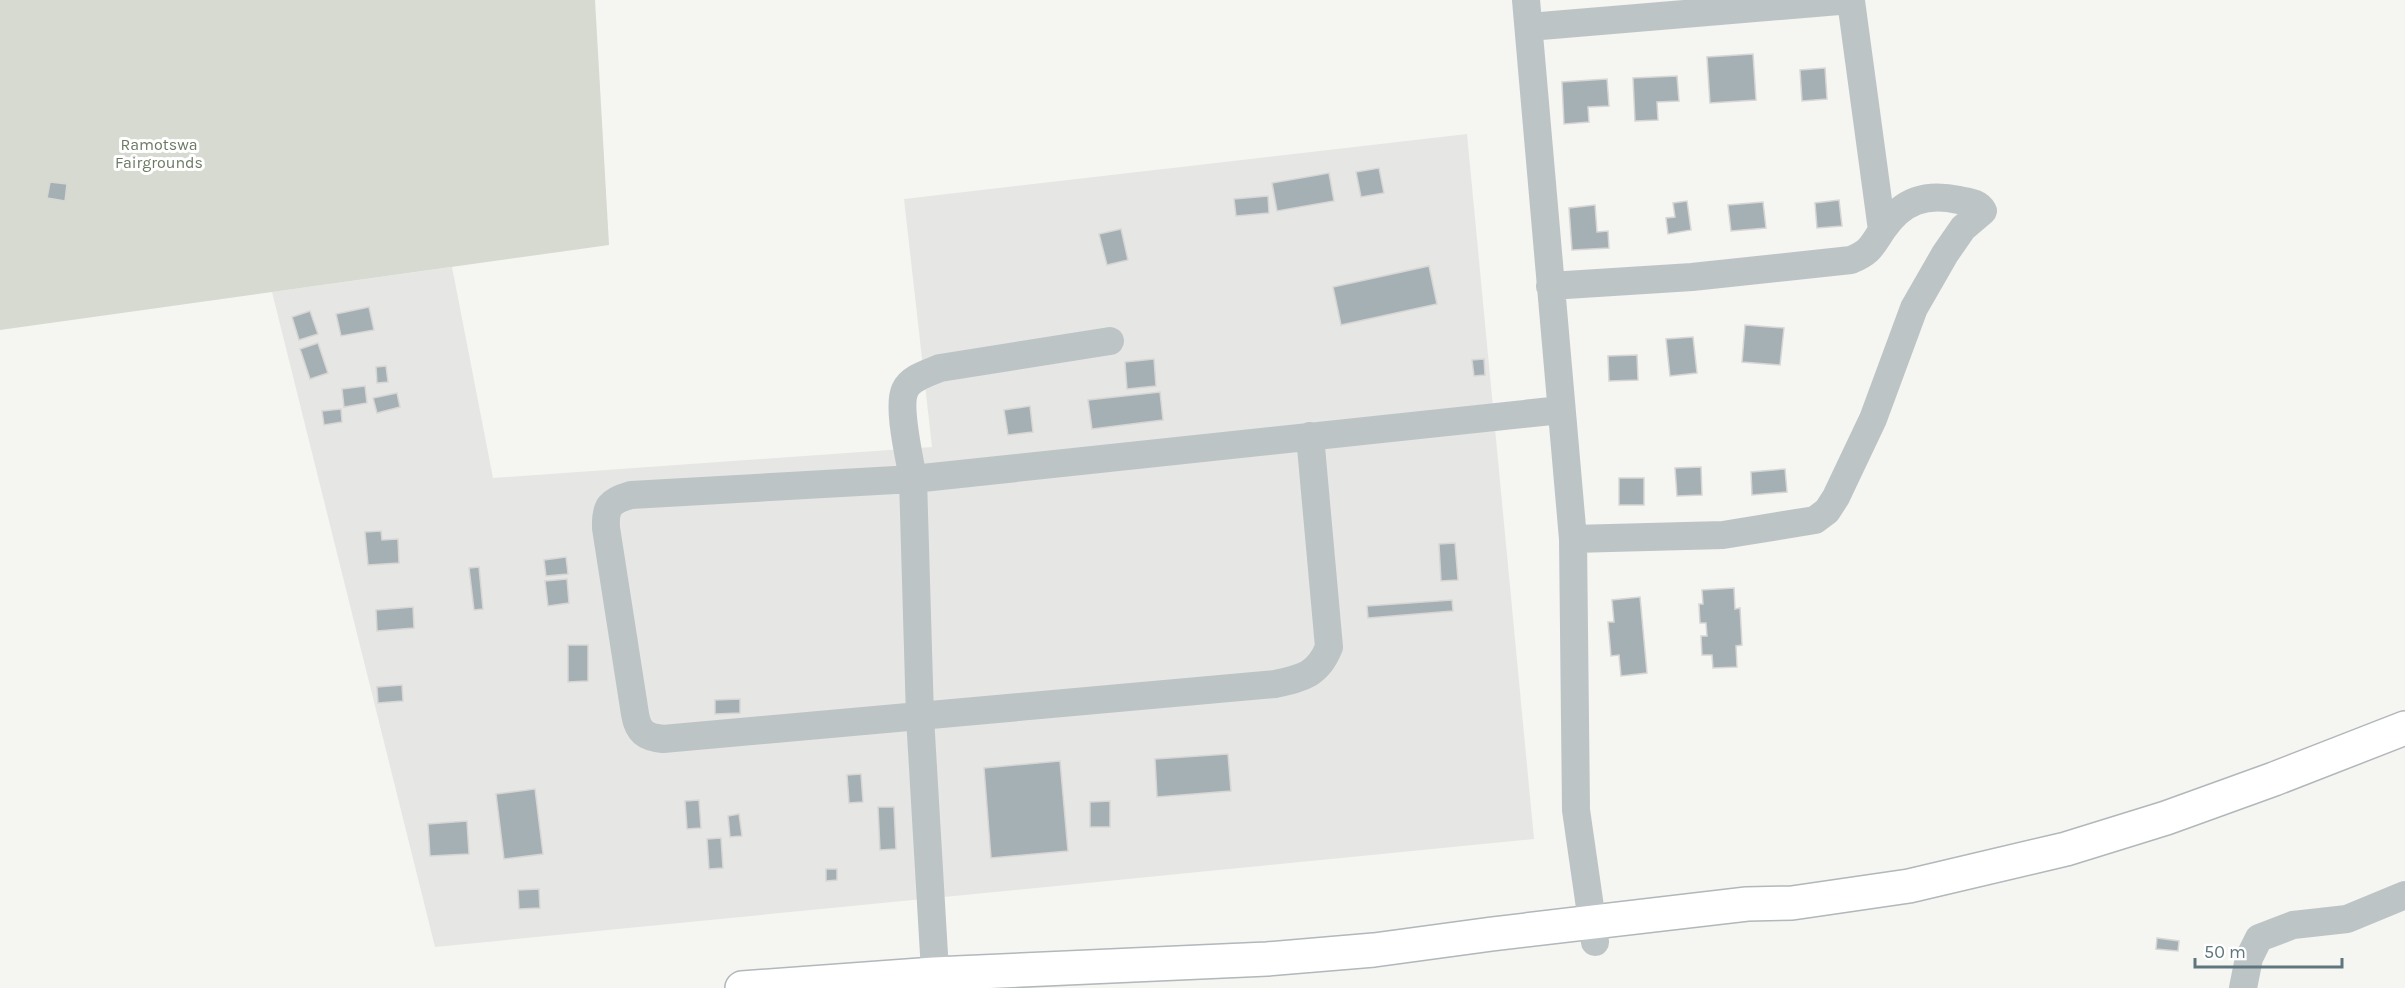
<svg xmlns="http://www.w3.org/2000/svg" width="2405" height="988" font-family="Karla,sans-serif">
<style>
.built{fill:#e6e6e5}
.green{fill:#d6dad0}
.building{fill:#a5b0b4;stroke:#d7d6d4;stroke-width:1.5}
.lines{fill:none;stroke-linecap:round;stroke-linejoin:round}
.major-casing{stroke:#b1b7ba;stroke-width:36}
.minor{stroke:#bdc4c6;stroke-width:28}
.major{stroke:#fff;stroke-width:33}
.labels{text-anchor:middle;stroke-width:6;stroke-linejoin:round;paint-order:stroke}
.park-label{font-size:16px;fill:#6c7a62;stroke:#fff}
</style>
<rect width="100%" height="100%" fill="#f5f5f1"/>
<path class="built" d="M1467 134 1534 839 435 947 272 292 452 267 493 478 932 447 904 199Z"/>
<path class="green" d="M0 0H595L609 245 0 330Z"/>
<path class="building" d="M1753 54 1756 100 1710 103 1707 57Z
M1825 68 1827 99 1802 101 1800 70Z
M1677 76 1679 101 1657 102 1658 120 1635 121 1633 78Z
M1607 79 1609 106 1588 107 1589 122 1564 124 1562 82Z
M1379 168 1384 193 1361 197 1356 172Z
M1329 173 1334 201 1277 211 1272 183Z
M50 182 67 184 65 201 47 198Z
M1268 196 1269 213 1236 216 1234 199Z
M1839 200 1842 226 1817 228 1815 203Z
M1687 201 1691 230 1668 234 1666 218 1675 217 1673 203Z
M1763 202 1766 228 1731 231 1728 205Z
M1595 205 1597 232 1608 231 1609 248 1572 250 1569 208Z
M1121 229 1128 260 1107 265 1099 234Z
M1429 266 1437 304 1341 325 1333 287Z
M369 307 374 330 341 336 336 314Z
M310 311 318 334 299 340 292 317Z
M1745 325 1784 328 1780 365 1742 362Z
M1693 337 1697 373 1670 376 1666 339Z
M318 343 328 373 310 379 300 349Z
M1637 355 1638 380 1609 381 1608 356Z
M1154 359 1156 386 1127 389 1125 362Z
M1484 359 1485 375 1474 376 1472 360Z
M386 366 388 382 377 383 376 367Z
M365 386 367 403 344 407 342 389Z
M1160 392 1163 420 1092 429 1088 400Z
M397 393 400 407 377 413 373 398Z
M1030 406 1033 432 1008 435 1004 410Z
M341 409 342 422 324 425 322 411Z
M1701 467 1702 495 1677 496 1675 468Z
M1785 469 1787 492 1752 495 1751 472Z
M1619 478H1644V505H1619Z
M381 531 382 540 398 539 399 563 368 565 365 532Z
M1455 543 1458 580 1441 581 1439 544Z
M566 557 568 574 546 576 544 560Z
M479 567 483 609 474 610 469 568Z
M567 579 569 603 548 606 545 581Z
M1734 588 1735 609 1740 608 1742 645 1736 646 1737 667 1713 668 1712 655H1702L1701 636H1707L1706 623H1700L1699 604H1703L1702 590Z
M1640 597 1647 673 1621 676 1619 655 1611 656 1608 622H1614L1612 600Z
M1452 600 1453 611 1368 618 1367 606Z
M413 607 414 628 377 631 376 610Z
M568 645H588V681L568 682Z
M402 685 403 701 378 703 377 687Z
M740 699V713L715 714V700Z
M1228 754 1231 791 1157 797 1155 759Z
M1060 761 1068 851 991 858 984 768Z
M861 774 863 802 849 803 847 775Z
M535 789 543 854 504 859 496 794Z
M699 800 701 828 687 829 685 801Z
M1110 801V827H1090V802Z
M878 807H894L896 849 880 850Z
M739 814 742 836 730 837 728 816Z
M467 821 469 854 430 856 428 824Z
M721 838 723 868 709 869 707 839Z
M826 869H837V880L826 881Z
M539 889 540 908 519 909 518 890Z
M2157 938 2179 941 2178 951 2156 949Z"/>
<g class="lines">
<g class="major-casing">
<path id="major" d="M742 988 934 974 1267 959 1374 950 1492 934 1747 904 1792 903 1909 886 2066 849 2166 818 2274 779 2405 728"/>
</g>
<path class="minor" d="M1526 0 1573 539 1576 810 1595 942
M1851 1 1882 230
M1529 27 1851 0
M1550 286 1692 277 1851 260C1871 252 1872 245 1883 229 1903 200 1926 193 1959 200 1968 202 1978 202 1983 211L1963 228 1945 254 1914 308 1873 419 1836 497 1827 511 1815 520 1723 535 1573 539
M1110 341 940 368C928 373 910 378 905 390 897 407 910 460 913 479L1561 410
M936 988 920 717 913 479 631 495C610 501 605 506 606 528L635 714C638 732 645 737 663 739L1275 684C1302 678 1318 675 1329 647L1310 436
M2243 988 2249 958 2259 938 2293 925 2347 919 2405 895"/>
<use href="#major" class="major"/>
</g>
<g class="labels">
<g class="park-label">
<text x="159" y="150">Ramotswa<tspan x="159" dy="18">Fairgrounds</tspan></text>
</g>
</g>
<path d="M2195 958v9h147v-9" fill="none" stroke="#5f767e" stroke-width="3"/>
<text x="2204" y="958" font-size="18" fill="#5f767e" stroke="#ffffff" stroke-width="4.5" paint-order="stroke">50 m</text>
</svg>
